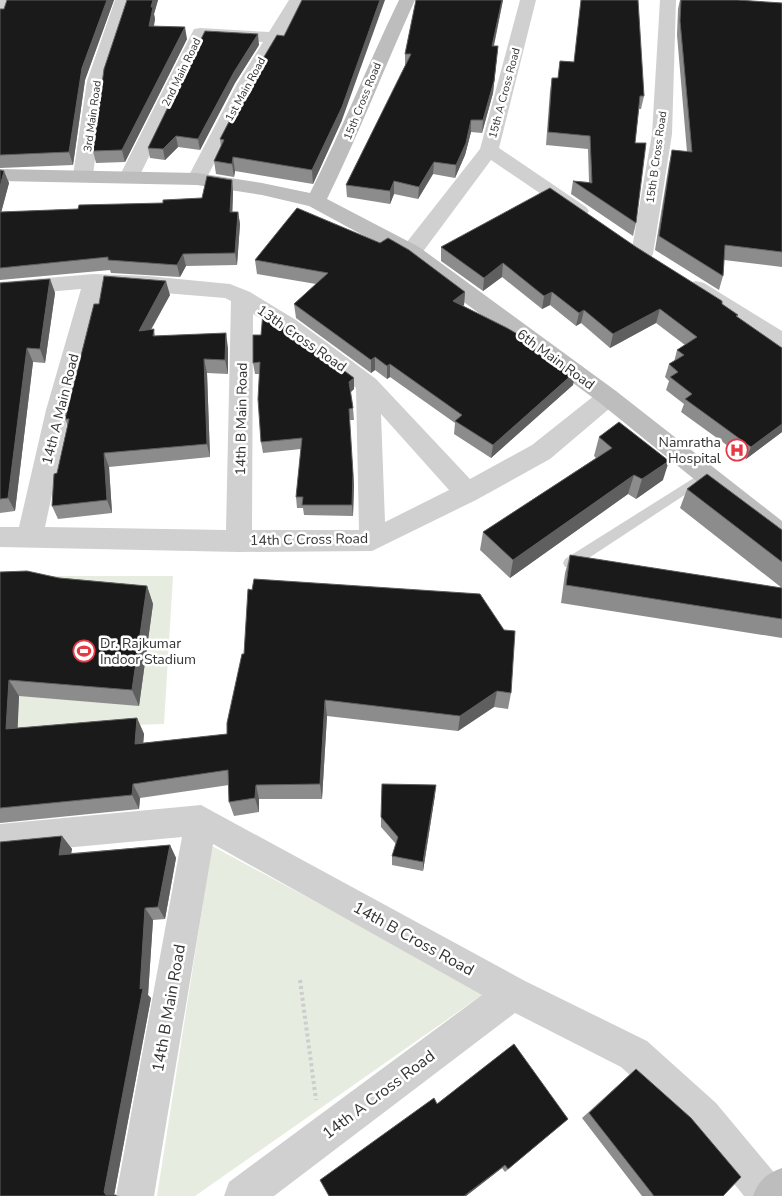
<svg xmlns="http://www.w3.org/2000/svg" width="782" height="1196" font-family="'Nunito Sans',sans-serif">
<style>
.green{fill:#e6ecdf}
.lines{fill:none;stroke-linecap:round;stroke-linejoin:round}
.path{stroke:#cdcdcd;stroke-width:4;stroke-dasharray:3 3;stroke-linecap:butt}
.lane{fill:#d0d0d0;fill-rule:evenodd}
.street{fill:#d0d0d0;fill-rule:evenodd}
.secondary{fill:#bdbdbd;fill-rule:evenodd}
.wall{fill:#8c8c8c}
.shaded-wall{fill:#5f5f5f}
.building{fill:#1a1a1a;stroke:#5f5f5f}
.labels{text-anchor:middle;stroke-width:5;stroke-linejoin:round;paint-order:stroke}
.far-street-label{font-size:11px;fill:#333;stroke:#fff}
.street-label{font-size:14px;fill:#333;stroke:#fff}
.poi-label{font-size:14px;fill:#333;stroke:#fff;text-anchor:end}
.near-street-label{font-size:16px;fill:#333;stroke:#fff}
</style>
<rect width="100%" height="100%" fill="#fff"/>
<path class="green" d="M0 576H173L164 724 0 729Z
M212 846 485 993 195 1196H157Z"/>
<g class="lines">
<path class="path" d="M300 980 316 1100"/>
<path class="lane" d="M705 471 709 473 711 476 709 479 575 567H565L563 563 565 559Z"/>
<path class="street" d="M0 0H14L6 20 0 21Z
M115 0H131L105 81 93 175 90 179H76L73 175 87 81Z
M289 0H305L255 84 204 183H190L187 179 237 84 263 42 206 39 139 177 136 181H122L119 177 194 29 200 28 269 32Z
M520 0H536L499 148 586 207 589 211 586 215 579 217 572 215 491 160 419 257 411 259 403 257 400 252 403 247 480 149Z
M660 0H676L672 134 653 254 650 259 642 261 634 259 631 254 652 134Z
M94 274 147 276 230 284 250 292 296 320 376 379 470 479 532 445 600 391 608 388 616 391 620 397 616 403 550 459 476 500 372 551 239 552 0 547V527H19L46 410 81 289 0 296V282ZM103 288 225 298 231 301 226 530 45 527 70 410ZM253 314 280 330 356 388 359 530H252ZM381 414 449 490 385 522Z
M696 281 704 283 782 331V350L774 348 688 293 685 288 688 283Z
M201 805 525 981 647 1041 716 1103 782 1182V1196H744L690 1129 621 1067 515 1013 274 1196H224L229 1182 482 995 213 844 154 1196H116L182 837 0 854V824Z"/>
<path class="secondary" d="M399 0H415C385 66 359 134 327 199L419 247 616 391 782 521V546L773 543 600 403 403 257 309 206 262 195 197 185 0 181V169L197 173 262 183 310 193C342 130 368 64 399 0Z
M782 1168V1196H753C759 1180 766 1174 782 1168Z"/>
</g>
<path class="wall" d="M7 0H114L85 80 73 165 0 168V9H4Z
M127 0H158L154 14 155 19 154 26 187 39 125 162 96 163 93 151Z
M416 0H503L494 46H498L493 93 482 133 471 132 465 155 455 178 433 174 418 199 394 194 390 204 347 197 346 185 405 66V54Z
M680 0H737L782 3V267L724 260 723 276 719 290 655 250 669 164 672 150 687 152 677 35 678 9Z
M259 45 235 83 200 150 178 147 165 160 150 158 148 148Z
M560 61 573 62 644 96 641 109H639L635 143 636 223 633 236 571 194 573 181 589 182 588 149 546 145 550 91 552 78H558Z
M342 120 313 184 235 171 234 177 216 174 214 161 221 147 220 139Z
M0 170 9 183 1 212 78 209 163 203 202 198 232 180 233 192 232 212H238L240 224 237 265 186 266 180 277 111 273 110 270 0 280Z
M441 247H636L722 304 738 315 737 317 782 348V432L746 459 681 412 684 404 666 390 669 381 665 377 669 364 674 362 677 350 685 345 656 323 610 348 581 323 576 326 550 305 542 309 502 277 483 291 441 261Z
M255 260 465 292 464 305 463 306 532 348 575 372 573 385 491 458 454 434 455 423 390 377 387 379 375 370 371 373 296 318 294 304 316 284 257 274Z
M50 279 55 293 45 363 33 362 15 511 0 513V283Z
M170 295 151 330 154 329 155 336 228 348V374L207 373 210 457 109 467 112 513 58 519 52 506 68 426 65 419 99 304Z
M253 335 354 389 350 392 353 408 354 420H349L354 485 353 516 304 515 303 508H297L296 497 301 449 263 453 261 442 259 374H255L253 363Z
M599 437 663 480 636 499 628 494 510 578 480 550 483 532 596 458 594 456Z
M687 489 782 530V588L680 508Z
M570 555 782 588V638L561 603 565 573Z
M0 572 147 586 153 604 139 706 19 696 17 728 137 718 144 734 143 743 227 734 242 654 511 693 508 709 494 707 458 731 327 716 322 799H259V812L234 816 229 802V785L140 798 139 809 0 823Z
M435 795 423 871 392 865V856L396 844 381 827V817Z
M62 836 72 849 71 853 170 845 176 858 165 919 153 920 148 995 151 998 114 1195 120 1196H0Z
M636 1069 723 1196H642L582 1118Z
M437 1104 568 1119 505 1172 502 1168 466 1196H329Z"/>
<path class="shaded-wall" d="M107 0H114L85 80 73 165 69 152 82 68Z
M153 0H158L154 14 155 19 151 39 149 26 151 7Z
M380 0H385L342 120 313 184 312 170Z
M502 0H503L491 58 492 46Z
M185 27 187 39 125 162 122 150Z
M258 34 259 45 235 83 200 150 198 139 234 72Z
M498 46 493 93 482 133 483 120Z
M471 120V132L465 155 455 178 456 165Z
M176 136 178 147 165 160 163 149Z
M233 157 235 171 234 177 232 164Z
M434 162 433 174 418 199 419 187Z
M4 171 9 183 0 217V187Z
M232 180 233 192 232 225 230 212Z
M394 181V194L390 204V191Z
M238 212 240 224 237 265 235 253Z
M183 254 186 266 180 277 177 265Z
M503 263 502 277 483 291 484 278Z
M50 279 55 293 45 363 40 349Z
M166 281 170 295 142 345 139 331Z
M465 292 464 305 452 314 453 301Z
M552 292 550 305 542 309 544 296Z
M660 309 656 323 610 348 613 334Z
M584 310 581 323 576 326 579 313Z
M226 333 228 348V374L225 360Z
M27 348 33 362 15 511 8 498Z
M375 357V370L371 373V360Z
M204 359 207 373 210 457 207 444Z
M390 364V377L387 379V366Z
M575 372 573 385 491 458 493 445Z
M354 378V389L349 394V382Z
M782 424V432L746 459 751 447Z
M104 453 109 467 112 513 107 500Z
M669 461 663 480 636 499 642 479Z
M353 474 354 485 353 516 352 505Z
M634 475 628 494 510 578 513 560Z
M147 586 153 604 139 706 132 690Z
M9 680 19 696 17 744 6 729Z
M497 691 494 707 458 731 460 716Z
M325 700 327 716 322 799 320 784Z
M137 718 144 734 142 759 135 744Z
M133 784 140 798 139 809 132 795Z
M256 785 259 799V812L255 798Z
M436 785 435 795 423 871V862Z
M62 836 72 849 69 867 59 855Z
M170 845 176 858 165 919 158 907Z
M145 908 153 920 148 995 151 998 114 1196 106 1195 104 1192 140 989Z
M505 1165 502 1168 466 1196H464Z"/>
<path class="building" d="M7 0H107L82 68 69 152 0 155V9H4Z
M127 0H153L151 7H153L149 26 185 27 122 150 93 151 104 69Z
M302 0H380L342 107 312 170 233 157 232 164 214 161 224 140 220 139 255 72 277 35 284 36Z
M416 0H502L492 46H498L494 81 483 120H471L466 143 456 165 434 162 419 187 394 181 390 191 346 185 411 54H405Z
M581 0H638L644 96H640L635 143H646L636 223 573 181 592 183 590 136 548 132 552 78H558L560 61 574 62Z
M681 0H737L782 3V252L725 245 723 276 659 236 672 150 692 152 680 21Z
M205 31 258 34 234 72 198 139 176 136 163 149 148 148Z
M0 170 4 171 0 187Z
M207 176 232 180 230 212H238L235 253 183 254 177 265 108 260V257L0 268V212L78 209 79 205 163 203V200L202 198Z
M550 188 636 247 722 301V304L738 315 736 316 782 348V424L751 447 685 399 692 394 670 377 678 372 669 364 684 355 677 350 697 337 660 309 613 334 584 310 579 313 552 292 544 296 503 263 484 278 441 247Z
M297 208 380 243 388 238 409 250 465 292 453 301 507 328 533 343 530 346 575 372 493 445 455 421 462 415 390 364 387 366 375 357 371 360 294 304 328 273 255 260Z
M104 276 166 281 139 331 154 329 153 336 226 333 225 360 204 359 207 444 104 453 107 500 52 506 54 474 57 473 69 419H65L94 304H99Z
M50 279 40 349 27 348 8 498 0 499V283Z
M263 312 277 322 278 321 354 378 349 382 353 408 349 409 353 474 352 505H302L303 497H296L302 438 261 442 258 399 260 362 253 363V335H261Z
M619 422 669 461 642 479 634 475 513 560 483 532 612 448 599 437Z
M707 474 782 530V562L687 489Z
M570 555 782 588V619L566 585Z
M27 571 59 578 147 586 132 690 9 680 6 729 137 718 135 744 227 734V723L242 654H244L248 589 252 590 254 579 480 594 504 630 515 631 511 693 497 691 460 716 325 700 320 784 256 785 255 798 229 802 228 770 133 784 132 795 0 808V572Z
M382 784 436 785 423 862 392 856 398 837 381 817Z
M62 836 59 855 170 845 158 907 145 908 140 989 143 988 104 1192 106 1195H116V1196H0V842Z
M514 1044 568 1119 508 1169 505 1165 464 1196H329L320 1180 434 1098 437 1104Z
M636 1069 691 1118 741 1177 723 1196H654L589 1113Z"/>
<defs>
<g id="hospital-ring" transform="scale(1.125)"><circle r="9.5" fill="#fff" stroke="#e63946" stroke-width="1.5"/><path d="M-5-5h3v3.5h4V-5h3V5h-3V1.5h-4V5h-3Z" fill="#e63946"/></g>
<g id="stadium-ring" transform="scale(1.125)"><circle r="9.5" fill="#fff" stroke="#e63946" stroke-width="1.5"/><path d="M0-5a6.5 5 0 1 0 0 10a6.5 5 0 1 0 0-10ZM-3.5-1.8h7v3.6h-7Z" fill="#e63946"/></g>
</defs>
<g fill-rule="evenodd">
<use href="#hospital-ring" x="737" y="450"/>
<use href="#stadium-ring" x="84" y="651"/>
</g>
<g class="labels">
<g class="far-street-label">
<text transform="translate(181 72) rotate(-64)" y="4">2nd Main Road</text>
<text transform="translate(245 89) rotate(-61)" y="4">1st Main Road</text>
<text transform="translate(504 93) rotate(-75)" y="4">15th A Cross Road</text>
<text transform="translate(362 101) rotate(-68)" y="4">15th Cross Road</text>
<text transform="translate(92 116) rotate(-82)" y="4">3rd Main Road</text>
<text transform="translate(656 157) rotate(-82)" y="4">15th B Cross Road</text>
</g>
<g class="street-label">
<text transform="translate(302 338) rotate(35)" y="5">13th Cross Road</text>
<text transform="translate(556 359) rotate(36)" y="5">6th Main Road</text>
<text transform="translate(60 409) rotate(-76)" y="5">14th A Main Road</text>
<text transform="translate(241 419) rotate(-89)" y="5">14th B Main Road</text>
<text transform="translate(309 539) rotate(-1)" y="5">14th C Cross Road</text>
</g>
<g class="poi-label">
<text x="721" y="447">Namratha<tspan x="721" dy="16">Hospital</tspan></text>
<text x="100" y="648" text-anchor="start">Dr. Rajkumar<tspan x="100" dy="16">Indoor Stadium</tspan></text>
</g>
<g class="near-street-label">
<text transform="translate(414 938) rotate(29)" y="6">14th B Cross Road</text>
<text transform="translate(168 1008) rotate(-80)" y="6">14th B Main Road</text>
<text transform="translate(378 1094) rotate(-37)" y="6">14th A Cross Road</text>
</g>
</g>
</svg>
